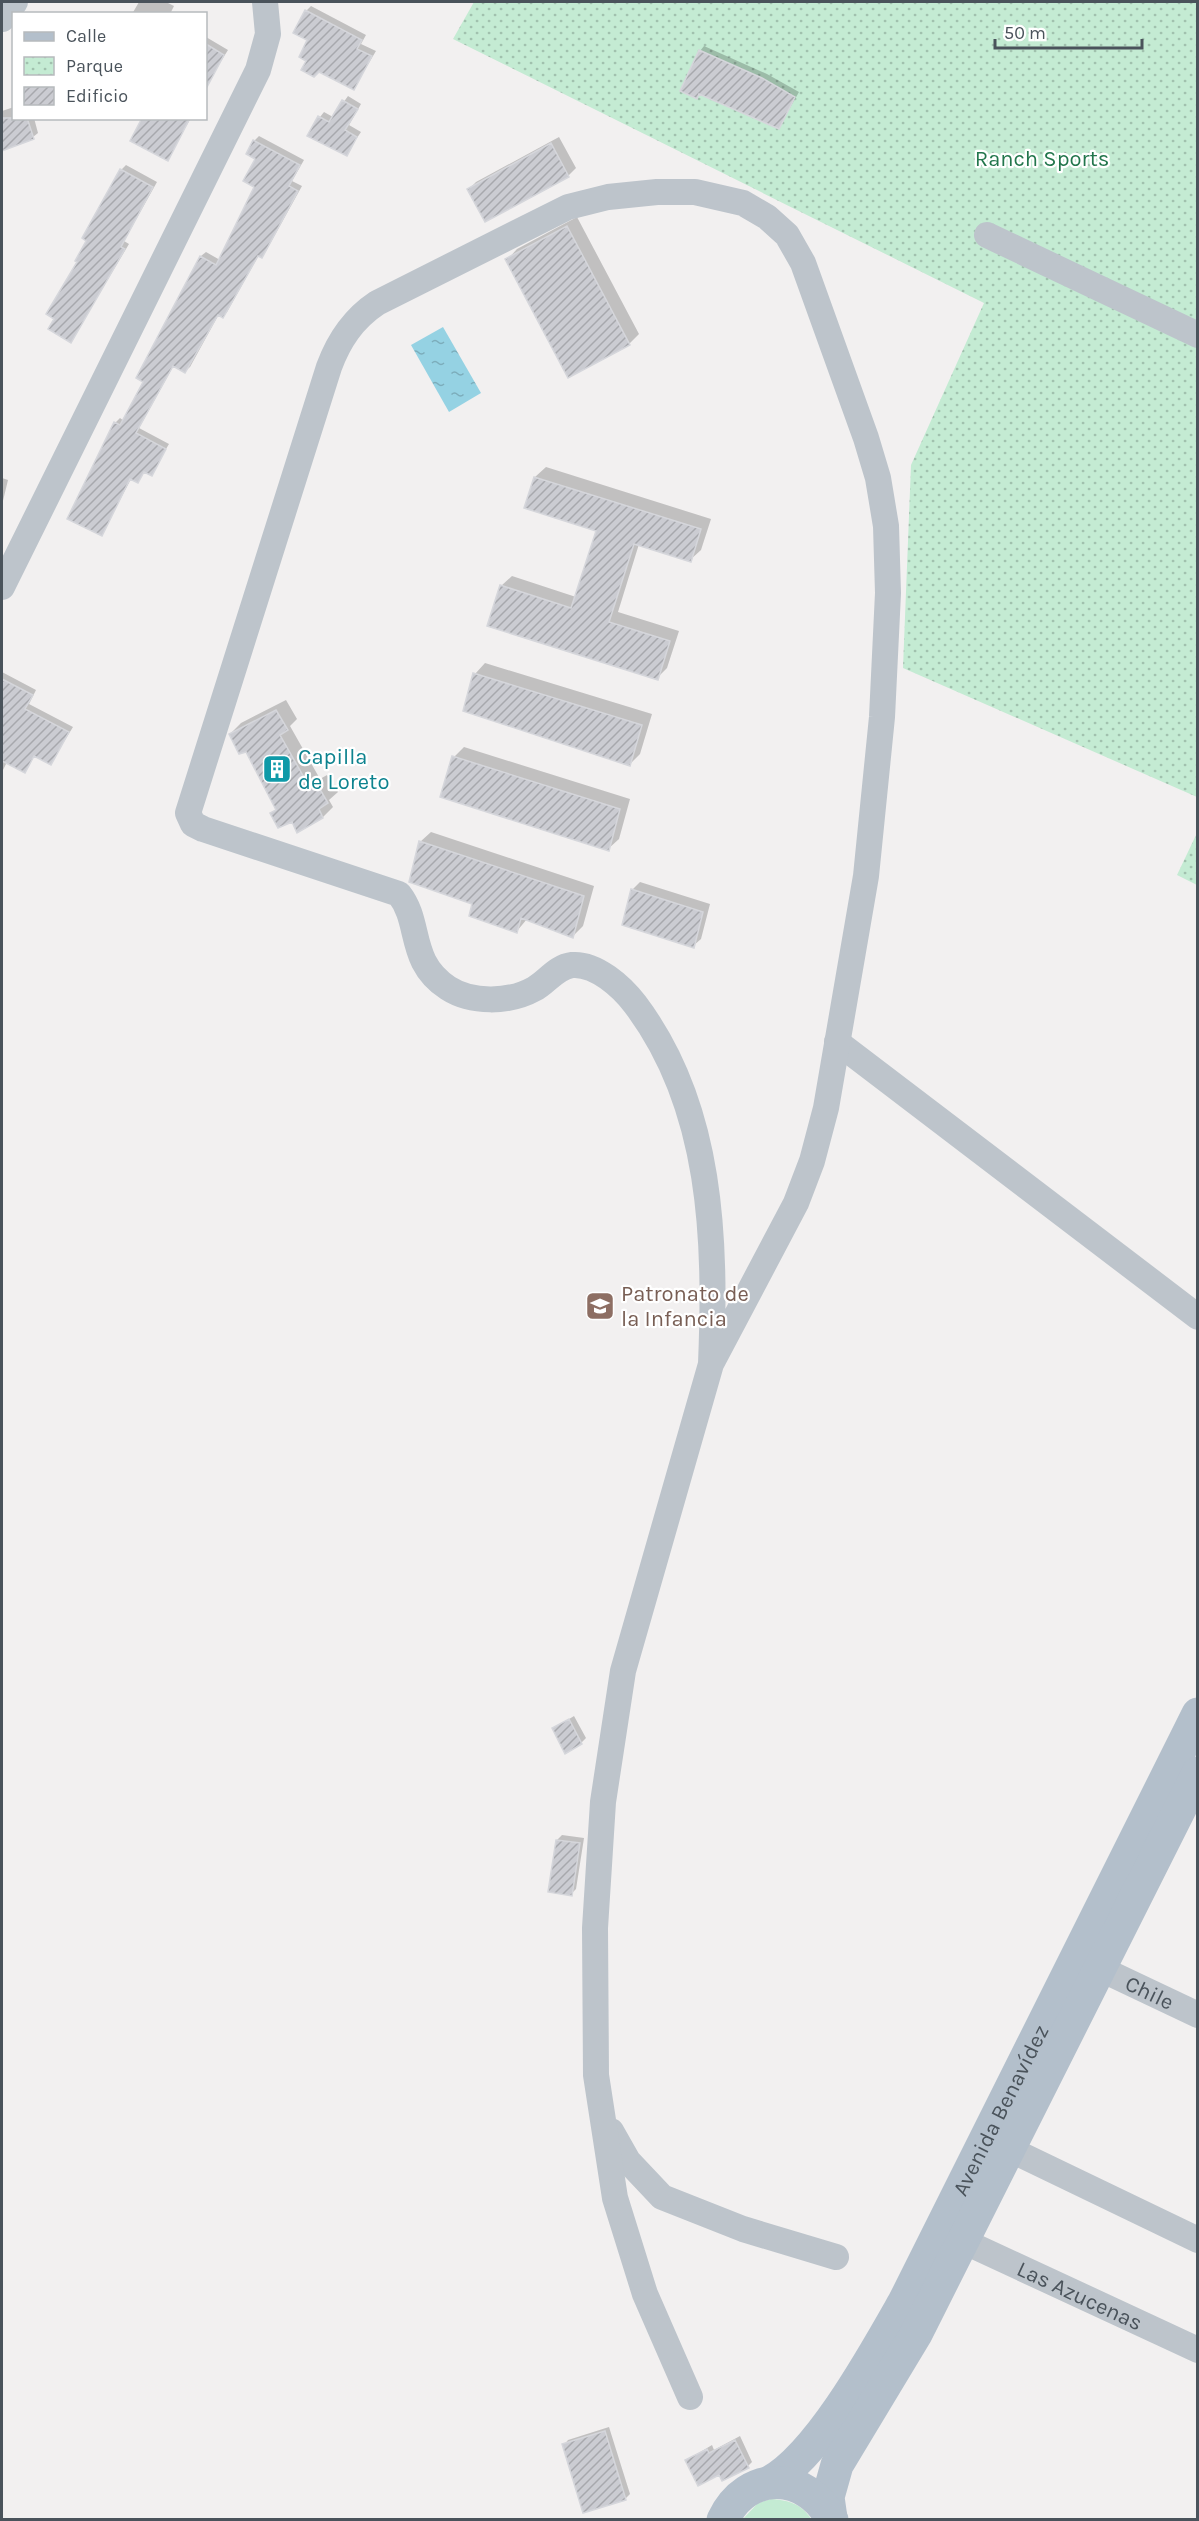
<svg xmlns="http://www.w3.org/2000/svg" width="1199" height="2521" font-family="Karla,sans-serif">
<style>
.green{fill:#c4ebd3}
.park{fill:url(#park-dots)}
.water{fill:url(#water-ripples)}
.shadow{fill:#0003}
.building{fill:url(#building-hatch);stroke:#d5d6db;stroke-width:1.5}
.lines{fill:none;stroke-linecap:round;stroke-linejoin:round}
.minor{stroke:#bdc4cb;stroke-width:26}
.major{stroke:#b3bfcb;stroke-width:33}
.labels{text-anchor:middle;stroke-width:4.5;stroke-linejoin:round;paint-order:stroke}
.park-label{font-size:22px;fill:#22764c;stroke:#fff}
.culture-label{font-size:22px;fill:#0d838f;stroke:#fff;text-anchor:start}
.education-label{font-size:22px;fill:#785e54;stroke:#fff;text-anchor:start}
.street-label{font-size:22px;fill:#4a535b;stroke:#fff}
</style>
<defs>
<pattern id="park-dots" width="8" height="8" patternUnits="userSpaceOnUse" patternTransform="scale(1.5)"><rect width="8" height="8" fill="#c4ebd3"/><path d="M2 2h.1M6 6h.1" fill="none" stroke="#a1c1ae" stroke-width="1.8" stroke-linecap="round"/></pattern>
<pattern id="water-ripples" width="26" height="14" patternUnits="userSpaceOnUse" patternTransform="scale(1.5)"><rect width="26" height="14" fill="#95d2e3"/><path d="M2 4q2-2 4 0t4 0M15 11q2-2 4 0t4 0" fill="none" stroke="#7cadbb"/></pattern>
<pattern id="building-hatch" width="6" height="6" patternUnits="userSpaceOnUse" patternTransform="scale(1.5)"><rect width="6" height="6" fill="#cbccd2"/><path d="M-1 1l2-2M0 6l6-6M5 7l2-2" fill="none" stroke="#a7a8ad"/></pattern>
</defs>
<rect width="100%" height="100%" fill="#f2f0f0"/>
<path class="green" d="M771 2499C788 2500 802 2504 811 2519L742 2520 758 2503Z"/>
<path class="park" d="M474 2H1197V797L903 668 911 465 984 303 453 39Z
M1197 833V885L1177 875Z"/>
<path class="water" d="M443 327 481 393 449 412 411 345Z"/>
<path class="shadow" d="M139 2H166L174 6 170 14H132Z
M311 6 366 35 361 44 376 51 354 88 308 60 306 11Z
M206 37 228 50 207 84 206 83Z
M704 46 767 74 799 92 779 127 701 93 696 97 700 51Z
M348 96 361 104 349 125 361 132 346 154 320 117 324 112 333 117Z
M14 107V118H34L38 133 33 137 2 150V111Z
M143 118H191L167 159Z
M259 136 304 160 292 181 302 186 266 251 262 256 259 255 227 312 223 316 219 314 190 367 185 371 174 365 139 428 169 444 151 474 145 471 137 482 131 479 102 534 115 423 120 418 124 421 145 381 138 377 201 256 206 252 220 260 256 186 254 141Z
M559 137 576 168 568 176 486 220 469 189 476 182Z
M126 165 157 182 124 241 129 244 71 341 79 261 121 170Z
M577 217 639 334 629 344 507 260 517 249Z
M546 467 711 519 701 550 690 560 639 544 618 612 679 631 667 668 657 678 501 586 512 576 576 597 598 530 526 507 535 477Z
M2 478 8 480 2 505Z
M485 663 652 714 640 754 630 764 465 710 475 674Z
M2 672 36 690 29 704 73 727 51 763 35 755 24 771 7 762 2 772Z
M286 700 297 719 290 726 320 779 327 775 338 792 329 800 333 807 323 817 297 831 293 820 272 814 277 809 247 751 231 733 241 723Z
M464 747 630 799 619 839 608 849 454 757Z
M431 832 594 886 583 926 573 936 527 919 517 931 474 903 420 842Z
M640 882 710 904 701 939 693 946 632 890Z
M574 1716 586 1738 581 1743 553 1729Z
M562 1835 584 1838 576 1889 571 1894 557 1840Z
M609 2427 630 2494 625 2499 564 2445 568 2440Z
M740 2436 752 2462 748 2466 719 2473 687 2460 712 2445 714 2450Z"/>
<path class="building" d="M305 10 362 40 357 49 372 56 354 90 319 72 314 77 301 70 306 61 299 57 307 40 293 33Z
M206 44 224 55 206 89Z
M699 50 762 78 795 97 779 129 699 94 697 99 680 91Z
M342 100 358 109 345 130 357 137 347 156 307 136 318 116 329 122Z
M2 118H27L34 139 2 151Z
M142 118H190L168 161 130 141Z
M253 140 300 165 289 186 298 191 262 258 258 256 223 318 218 315 185 373 173 366 136 433 166 449 152 476 144 472 138 483 130 479 102 536 67 519 114 422 120 425 143 382 136 378 200 256 216 265 254 187 243 181 255 159 246 154Z
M551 143 569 177 485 222 467 189Z
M120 169 153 187 121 247 125 249 71 343 48 329 54 319 46 314 77 262 75 261 86 241 82 238Z
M567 226 630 345 568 378 505 259Z
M534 477 701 529 691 562 634 544 609 622 670 641 658 680 487 626 500 585 571 608 596 531 524 508Z
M473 673 642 725 630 766 463 711Z
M2 679 33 695 25 709 69 732 51 765 34 756 25 773 2 761Z
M276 710 288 730 280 735 310 788 317 784 328 803 319 809 323 818 297 833 292 822 278 828 270 813 276 810 246 752 239 754 229 734Z
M452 756 620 809 609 851 440 797Z
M419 841 584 896 573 938 521 918 517 933 469 916 472 904 409 882Z
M631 889 703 912 694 948 622 925Z
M569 1719 582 1744 565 1754 552 1728Z
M556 1840 580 1843 572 1896 548 1892Z
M605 2431 626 2500 583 2513 562 2444Z
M735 2440 749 2468 722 2481 719 2475 698 2486 685 2460 707 2449 709 2453Z"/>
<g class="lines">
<g class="minor">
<path d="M2 19 15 2"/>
<path d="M987 235 1198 335"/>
<path d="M2 587 258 70 268 34 265 2"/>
<path d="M837 1042 1198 1317"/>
<path id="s1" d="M1101 1969 1198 2015"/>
<path d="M611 2131 628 2161 662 2197 743 2229 836 2257"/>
<path d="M1009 2149 1198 2240"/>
<path id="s2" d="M963 2241 1198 2350"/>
<path d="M690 2397 645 2294 615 2198 596 2075 595 1928 603 1802 623 1671 711 1364 796 1203 812 1161 826 1108 866 876 882 717 888 593 886 526 878 478 866 438 803 263 787 235 767 217 743 203 695 192H657L608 197 568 207 377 303C353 319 339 340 329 367L188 813 193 824 203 829 399 894C422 923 407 961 448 988 471 1003 509 1003 534 989 547 982 556 967 572 965 596 963 622 987 635 1004 713 1107 716 1241 711 1364"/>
</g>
<g class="major">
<path id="s3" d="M770 2482C819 2455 875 2353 904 2302L1198 1714"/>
<path d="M831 2518 828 2497 837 2465 916 2334 1198 1773"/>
<path d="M723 2520C747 2469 807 2471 832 2520"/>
</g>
</g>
<defs>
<g id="building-square" transform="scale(1.5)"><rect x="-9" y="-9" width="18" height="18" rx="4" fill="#0f9aa8" stroke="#fff"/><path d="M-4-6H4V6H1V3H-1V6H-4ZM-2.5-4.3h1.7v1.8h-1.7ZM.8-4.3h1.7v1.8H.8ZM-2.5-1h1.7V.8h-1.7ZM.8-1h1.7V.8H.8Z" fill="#fff"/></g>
<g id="school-square" transform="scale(1.5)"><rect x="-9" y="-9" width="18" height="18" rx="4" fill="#8d6e63" stroke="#fff"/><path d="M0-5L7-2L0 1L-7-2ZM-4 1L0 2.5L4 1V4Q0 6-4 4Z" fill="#fff"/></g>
</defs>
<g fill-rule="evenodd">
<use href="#building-square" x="277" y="769"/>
<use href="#school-square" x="600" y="1306"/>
</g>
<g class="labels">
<g class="park-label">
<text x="1042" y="166">Ranch Sports</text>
</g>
<g class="culture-label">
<text x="298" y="764">Capilla<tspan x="298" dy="25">de Loreto</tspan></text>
</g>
<g class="education-label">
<text x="621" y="1301">Patronato de<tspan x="621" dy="25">la Infancia</tspan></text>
</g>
<g class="street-label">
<text dy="8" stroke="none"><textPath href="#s1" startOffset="54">Chile</textPath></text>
<text dy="8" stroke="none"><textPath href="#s3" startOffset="441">Avenida Benavídez</textPath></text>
<text dy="8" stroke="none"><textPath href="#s2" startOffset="129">Las Azucenas</textPath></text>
</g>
</g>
<rect width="1199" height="2521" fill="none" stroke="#4a535b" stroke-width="6"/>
<rect x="12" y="12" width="195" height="108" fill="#ffffff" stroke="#b7babd" stroke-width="1.5"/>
<rect x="24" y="32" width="30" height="9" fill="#b3bfcb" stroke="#b7babd" stroke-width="1.5"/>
<text x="66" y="42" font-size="18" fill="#4a535b">Calle</text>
<rect x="24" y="57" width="30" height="18" fill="url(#park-dots)" stroke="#b7babd" stroke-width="1.5"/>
<text x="66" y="72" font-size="18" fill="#4a535b">Parque</text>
<rect x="24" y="87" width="30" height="18" fill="url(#building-hatch)" stroke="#b7babd" stroke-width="1.5"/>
<text x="66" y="102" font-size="18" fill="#4a535b">Edificio</text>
<path d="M995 39v9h147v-9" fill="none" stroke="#4a535b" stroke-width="3"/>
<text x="1004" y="39" font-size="18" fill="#4a535b" stroke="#ffffff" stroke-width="4.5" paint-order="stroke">50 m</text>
</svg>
